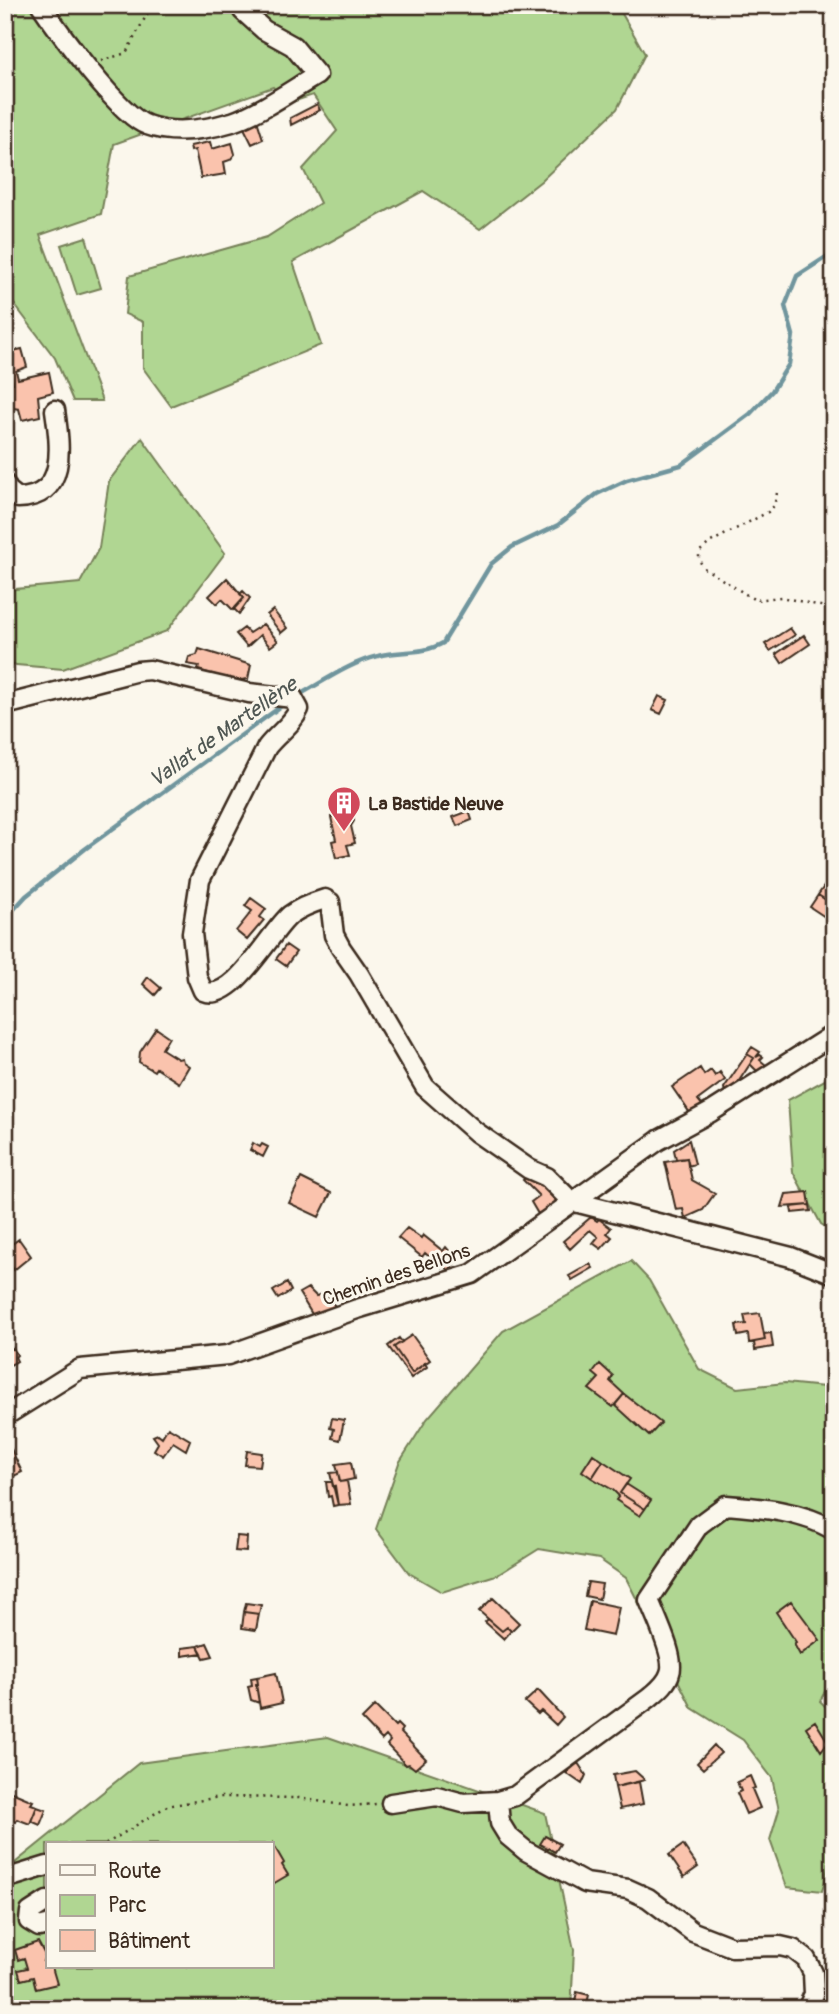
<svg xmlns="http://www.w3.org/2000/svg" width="839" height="2014" font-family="Pangolin,sans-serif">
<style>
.green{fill:#b0d692;stroke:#768058;stroke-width:2;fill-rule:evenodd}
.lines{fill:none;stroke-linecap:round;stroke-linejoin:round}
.stream{stroke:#6f959d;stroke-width:4.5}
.building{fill:#fac3ad;stroke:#3b2a1e;stroke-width:2}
.minor-casing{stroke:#3b2a1e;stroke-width:23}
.path{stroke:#3b2a1e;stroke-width:2.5;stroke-dasharray:2 5;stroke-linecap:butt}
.minor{stroke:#fbf7ec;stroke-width:18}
.labels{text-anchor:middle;stroke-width:6;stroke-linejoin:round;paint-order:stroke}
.poi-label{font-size:19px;font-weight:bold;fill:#3b2a1e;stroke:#fbf7ec;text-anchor:start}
.street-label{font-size:19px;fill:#3b2a1e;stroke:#fbf7ec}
.water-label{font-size:21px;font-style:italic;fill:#505753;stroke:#fbf7ec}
</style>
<rect width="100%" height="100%" fill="#fbf7ec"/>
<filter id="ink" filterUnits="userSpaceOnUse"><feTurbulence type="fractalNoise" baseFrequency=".0143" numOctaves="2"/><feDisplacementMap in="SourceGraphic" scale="14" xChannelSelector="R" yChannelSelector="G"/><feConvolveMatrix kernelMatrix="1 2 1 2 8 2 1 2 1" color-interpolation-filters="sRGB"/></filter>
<g filter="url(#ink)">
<path class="green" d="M5 5H617L645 54 617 109 541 181 480 229 423 191 293 262 321 345 171 406 143 368V322L125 314 129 276 267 237 320 203 303 169 337 131 313 95 286 104 273 87 114 144 101 214 40 235 102 401H73L55 358 11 300 5 303Z
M86 237 101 288 77 295 61 245Z
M142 438 225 553 167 631 63 669 5 664V590L80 583 99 548 109 481Z
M834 1075V1232L821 1224 793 1172 788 1100Z
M631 1261 649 1280 699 1369 737 1388 785 1383 834 1388V1674L820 1701 834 1715C834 1772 839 1839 822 1891L787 1887 770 1840 779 1810 772 1778 743 1740 692 1708 626 1578 599 1559 539 1549 499 1574 442 1592 409 1573 376 1529 399 1463 427 1419 503 1331Z
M328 1737 545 1813 574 1950 571 2009H5V1871L139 1763ZM47 1844H271V1967H47Z"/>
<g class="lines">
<path class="stream" d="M297 696C323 682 349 663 378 656 400 650 422 655 443 643L491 564 512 547 558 525 597 494 627 480 681 465 750 414 772 391 789 364 793 335 785 306 797 276 834 252
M5 919 26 896 85 849 287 702"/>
</g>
<path class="building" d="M317 104 320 110 291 125 290 118Z
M256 117 263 139 252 144 242 124Z
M210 142 212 149 232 143 235 154 230 160 224 162 226 174 201 178 195 150 191 151 190 146Z
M5 342 8 355 13 354V351L22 349 27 367 16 371 18 379 49 372 53 392 38 396 40 416 22 420 19 409 13 408 10 384 13 383 11 374 5 375Z
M227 578 244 598 233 610 222 599 217 604 209 596Z
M243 591 250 598 239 614 234 609 244 598 240 594Z
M273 610 287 628 281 633 267 615Z
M263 624 278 641 270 647 260 635 247 647 236 634 244 628 249 633Z
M790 628 795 635 770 651 765 644Z
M804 635 810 644 782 663 776 654Z
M199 649 251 665 248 679 241 680 240 682 198 670 199 666 187 664 189 657 197 655Z
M659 696 668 700 661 714 652 710Z
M469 811 472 820 457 826 453 817Z
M352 812 354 821 351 826 355 843 347 845 350 855 336 858 332 841 336 840 331 817Z
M825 885 834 891V905L818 895Z
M818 895 834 905V911L828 919 810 907Z
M251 898 266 909 260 917 264 920 247 940 236 931 252 911 245 906Z
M286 945 296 952 286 966 276 959Z
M148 977 161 988 155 995 143 984Z
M156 1028 169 1037 162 1049 178 1059 182 1058 183 1062 189 1066 179 1083 156 1068 154 1071 139 1062 140 1052Z
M752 1047 760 1052 756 1057 760 1055 763 1057 760 1060 766 1065 759 1073 750 1064 754 1058 747 1054Z
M747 1054 754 1058 731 1093H725L724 1088Z
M700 1068 704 1075 711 1070 715 1076 720 1072 725 1080 698 1100 702 1105 690 1113 672 1087Z
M689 1140 695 1164 688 1166 687 1158 676 1159 674 1150Z
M253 1143 260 1147 262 1144 268 1147 263 1157 250 1150Z
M687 1158 692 1180 715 1193 703 1210 685 1218 683 1209 676 1210 665 1162Z
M528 1174 550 1188 558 1200 556 1202 560 1207 544 1218 541 1212 538 1214 531 1202 539 1196 523 1180Z
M301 1178 331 1193 319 1217 289 1203Z
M808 1192 810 1205 782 1207 786 1194Z
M810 1205 811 1211 792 1213 791 1207Z
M591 1217 597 1221 599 1219 611 1228 607 1233 612 1237 601 1249 593 1243 598 1237 590 1230 570 1249 563 1241Z
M407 1228 421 1238 423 1235 443 1251 446 1247 457 1260 449 1270 442 1265 441 1267 425 1253 422 1257 398 1238Z
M19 1239 31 1256 14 1270 5 1257 7 1255 5 1249Z
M590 1264 593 1268 572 1280 569 1276Z
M287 1283 291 1291 278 1299 273 1291Z
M308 1288 316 1296 322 1294 330 1298 337 1310 315 1319 299 1293Z
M760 1313 765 1340 749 1343 748 1334 738 1336 736 1325 746 1324 744 1315Z
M771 1333 773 1347 755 1350 754 1342 765 1340 764 1334Z
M412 1335 430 1360 412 1373 394 1347Z
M399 1338 402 1342 394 1347 412 1373 425 1363 427 1367 411 1378 388 1346Z
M5 1347 8 1351 13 1348 17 1355 15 1357 17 1361 10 1365 9 1363 5 1365Z
M600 1364 613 1376 610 1381 624 1394 613 1407 589 1389 599 1378 593 1373Z
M624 1394 661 1423 649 1436 615 1405Z
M332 1418 344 1420 340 1440 332 1438 334 1429 330 1428Z
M168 1427 190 1440 186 1450 173 1442 163 1456 154 1450 158 1443 153 1436 158 1434 162 1437Z
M11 1449 22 1472 12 1477 9 1471 5 1473V1453Z
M247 1451 262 1453 260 1466 245 1465Z
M593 1454 603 1461 592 1478 582 1471Z
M603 1461 630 1479 620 1493 645 1509 640 1516 616 1500 619 1496 613 1490 592 1478Z
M351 1462 354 1479 340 1482 336 1464Z
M338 1472 340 1482 347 1481 351 1504 338 1505 330 1473Z
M326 1482H332L333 1487 335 1486 338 1505 333 1506 331 1496 328 1497Z
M626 1484 651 1500 645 1509 620 1493Z
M237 1536 247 1537 246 1552 235 1551Z
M588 1582 602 1584 599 1599 585 1596Z
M493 1598 519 1623 511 1631 507 1627 502 1631 479 1611Z
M590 1601 619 1607 613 1636 584 1630Z
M791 1601 820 1640 800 1655 794 1644 796 1642 776 1612Z
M246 1603 261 1605 259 1614 244 1612Z
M244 1612 259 1614 256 1630 242 1628Z
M488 1619 502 1631 507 1627 511 1631 504 1639 485 1622Z
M207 1643 213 1656 204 1658 198 1646Z
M198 1646 202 1653 182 1656V1648Z
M276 1673 282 1703 260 1708 256 1684H258L257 1677Z
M257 1677 258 1684H256L259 1703 251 1700 248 1686 252 1685 251 1678Z
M538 1690 563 1717 556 1725 541 1711 538 1714 525 1702Z
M375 1706 395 1726 397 1724 402 1729 400 1732 426 1759 415 1769 409 1764 406 1765 387 1745 390 1741 386 1736 382 1740 362 1719Z
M815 1721 828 1742 821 1751 806 1727Z
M714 1745 721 1753 703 1769 697 1763Z
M578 1763 586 1775 582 1784 566 1773Z
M635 1771 645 1780 615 1787 613 1775Z
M750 1776 755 1788 752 1789 760 1808 746 1814 737 1793 741 1791 737 1782Z
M639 1782 643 1804 620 1809 615 1787Z
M9 1791 33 1801 31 1804 37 1806 30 1824 17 1819 16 1822 5 1819V1802Z
M37 1807 46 1810 40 1825 31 1821Z
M545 1836 560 1844 555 1852 540 1844Z
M273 1844 284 1863 282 1865 288 1875 271 1885Z
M683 1845 698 1867 684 1877 669 1855Z
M38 1942 45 1955 43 1961H47V1967H52L57 1984 36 1989 33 1977 21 1980 18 1970 27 1968 24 1958 18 1960 15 1950Z
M577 1992 589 1995 586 2008 574 2005Z"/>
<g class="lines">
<g class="minor-casing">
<path id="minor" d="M41 5C59 32 120 116 147 125 174 135 205 130 232 122 261 112 290 91 317 75L293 46 264 30 243 11V5
M5 484 8 490 18 498C68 497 60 445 55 410
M5 705 138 671 150 670 249 693 293 698 299 709C293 724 277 734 267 747L200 880 192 933 197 977 203 991C233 1004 269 933 290 915 301 907 312 903 325 899L330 902 334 935 341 948 359 974 425 1087 476 1132 529 1169 547 1177 571 1201 791 1257 834 1274
M5 1416 80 1369 228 1355 357 1309 472 1274 659 1140 711 1112 834 1034
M498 1801 500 1823 508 1836 526 1851 585 1883 628 1889 648 1898 693 1932 732 1947 780 1946 793 1949 806 1959 813 1973 814 1994 807 2009
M391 1803 437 1796 463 1803 498 1801 515 1796 649 1698C657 1691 667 1684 670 1673 676 1658 655 1616 649 1600L699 1525 726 1505C763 1508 801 1511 834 1530
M5 1879 47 1866
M47 1901 30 1912 29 1921 39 1927 47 1925"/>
</g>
<path class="path" d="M101 61 126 53 152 5
M777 493 774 506 768 512 711 542 699 552V560L704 568 755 600 781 597 834 609
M106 1844 167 1806 220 1797 299 1798 348 1806 377 1804"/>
<use href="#minor" class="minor"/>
</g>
</g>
<defs>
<g id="building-pin" transform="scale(1.75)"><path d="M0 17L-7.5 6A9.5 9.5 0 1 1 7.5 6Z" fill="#d1495b" stroke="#fbf7ec"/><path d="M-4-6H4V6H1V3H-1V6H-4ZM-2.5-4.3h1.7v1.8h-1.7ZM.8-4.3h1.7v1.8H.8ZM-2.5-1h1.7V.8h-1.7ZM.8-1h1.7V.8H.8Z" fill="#fff"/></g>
</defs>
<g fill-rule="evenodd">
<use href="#building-pin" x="344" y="803"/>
</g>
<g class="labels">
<g class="poi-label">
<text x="368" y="810">La Bastide Neuve</text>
</g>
<g class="street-label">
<text transform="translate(396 1274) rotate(-19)" y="7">Chemin des Bellons</text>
</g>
<g class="water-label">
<text transform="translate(223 732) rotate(-35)" y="7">Vallat de Martellène</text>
</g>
</g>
<rect width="839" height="2014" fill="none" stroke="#fbf7ec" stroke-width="28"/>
<rect x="14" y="14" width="811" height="1986" fill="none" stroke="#3b2a1e" stroke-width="2.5" filter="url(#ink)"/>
<rect x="46" y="1842" width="228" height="126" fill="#fbf7ec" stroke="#aea59a" stroke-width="2"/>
<rect x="60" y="1865" width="35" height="10" fill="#fbf7ec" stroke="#aea59a" stroke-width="2"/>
<text x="108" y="1878" font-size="21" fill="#3b2a1e">Route</text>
<rect x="60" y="1895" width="35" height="21" fill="#b0d692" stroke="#aea59a" stroke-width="2"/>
<text x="108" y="1912" font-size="21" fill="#3b2a1e">Parc</text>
<rect x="60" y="1930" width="35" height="21" fill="#fac3ad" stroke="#aea59a" stroke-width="2"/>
<text x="108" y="1948" font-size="21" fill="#3b2a1e">Bâtiment</text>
</svg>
